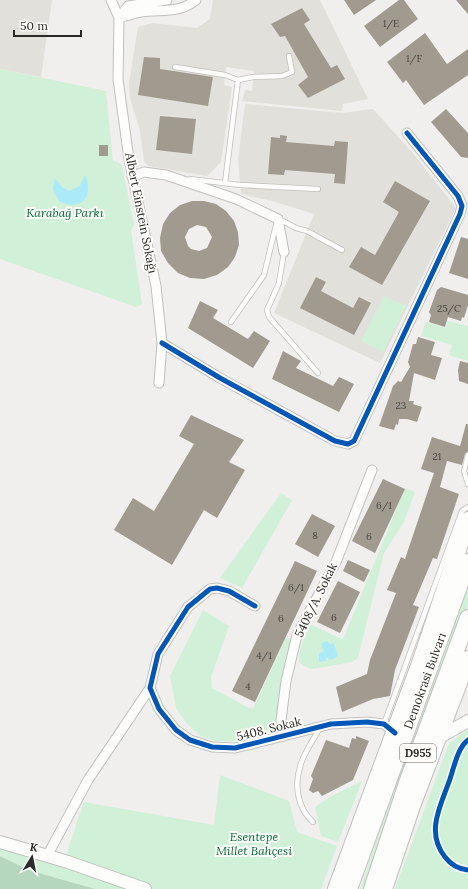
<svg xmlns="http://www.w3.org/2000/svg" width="468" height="889" font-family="Lora,serif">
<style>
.built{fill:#e2e0db}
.green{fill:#d0f0d7}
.forest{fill:#b5d7bd}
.water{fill:#abeaf9}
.building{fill:#a09b8e;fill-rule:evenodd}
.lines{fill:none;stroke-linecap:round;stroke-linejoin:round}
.lane-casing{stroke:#c1c0bf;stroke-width:6}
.street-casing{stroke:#c1c0bf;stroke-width:11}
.secondary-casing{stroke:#c1c0bf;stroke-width:14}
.highway-casing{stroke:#c1c0bf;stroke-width:18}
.lane{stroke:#fdfdfc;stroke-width:4.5}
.street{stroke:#fdfdfc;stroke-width:9}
.secondary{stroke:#fdfdfc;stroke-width:12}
.highway{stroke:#fdfdfc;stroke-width:16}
.cycleway-casing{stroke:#fffdfa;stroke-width:8}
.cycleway{stroke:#0057b8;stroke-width:5}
.labels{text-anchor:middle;stroke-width:4;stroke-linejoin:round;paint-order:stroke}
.number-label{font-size:10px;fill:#484642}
.shield{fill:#fffdfa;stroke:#6a6967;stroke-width:1}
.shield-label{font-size:11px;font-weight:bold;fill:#2a2a28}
.park-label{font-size:12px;font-style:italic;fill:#006a33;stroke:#fffdfa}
.street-label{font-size:12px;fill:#2a2a28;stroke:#fffdfa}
</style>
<rect width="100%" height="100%" fill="#f0efee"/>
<path class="built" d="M0 0H52L41 77 0 69Z
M213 0H320L368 99 343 104 342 111 242 101 245 90 252 91 254 71 226 67 224 85 232 87 221 162 207 176 148 166 144 161 140 131 130 98 129 83 138 27 152 23 197 28 210 19Z
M245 104 342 113 373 109 412 152 456 208 380 363 274 313 314 214 272 201 241 194 238 159Z"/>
<path class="green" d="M0 69 106 91 113 161 118 162 122 166 134 224 131 230 142 304 136 307 0 259Z
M384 296 406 306 383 352 361 341Z
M448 321 468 326V361L449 355 452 345 421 336 426 322 446 328Z
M405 488 415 492 404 522 384 553 358 658 352 662 312 669 303 666 299 661C300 648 304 636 310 624L341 639 344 637Z
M281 493 292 500 242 588 220 578Z
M468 587V604L368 889H360L407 751Z
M203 610 229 626 211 677 212 688 247 707 253 709 286 638 293 640 280 699 275 730 238 741H217L202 737 187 724 176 708 170 676Z
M468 730V889H395L449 743Z
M220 775 289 801 297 832 337 846 321 889H0V847L64 868 69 846 84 802 214 825Z
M362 781 338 842 321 836 315 807 333 795Z"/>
<path class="forest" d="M0 856 28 870 95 889H0Z"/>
<path class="water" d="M85 175C95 197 80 212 59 201L53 189 55 178 62 187 69 191 80 186Z
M327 641 331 645 333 642 338 656 331 660 326 657V661L319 662V654L324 651 321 644Z"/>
<path class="building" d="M344 0H376L354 15Z
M399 0H404L418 19 380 47 364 26Z
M456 0H468V14Z
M302 8 310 20 304 24 331 68 337 65 345 79 308 98 298 85 308 77 285 36 280 37 271 24Z
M425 33 447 64 468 49V75L424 105 406 80 403 83 387 62Z
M144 57 160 58V69L213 77 208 106 138 95Z
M446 109 468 133V158L461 157 431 122Z
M160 116 196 119 192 154 156 150Z
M280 135 287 136 286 142 334 146 335 141 348 142 345 184 334 183 335 174 285 170 284 175 268 174 271 137 280 138Z
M99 145H108V156H99Z
M395 181 430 201 382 285 349 267 361 247 375 255 399 212 383 202Z
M192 201H204L216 204 226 211 234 221 238 232 239 245 235 257 228 267 217 275 204 279 190 278 178 273 168 263 161 251 160 238 163 224 170 213 180 205ZM197 225 206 227 212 237 207 248 199 251 191 249 188 246 185 237 189 229Z
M461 237 468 239V279L449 273Z
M316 277 326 282 321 291 353 308 359 297 371 303 354 335 300 308Z
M441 287 468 295V305L464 318 462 317 461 321 448 317 445 327 429 322 431 315 429 312 437 290Z
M200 301 218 310 213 318 248 339 254 331 270 341 253 368 188 328Z
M418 337 435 342 431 355 442 358 435 380 414 373 409 401H414L413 404 422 407 417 422 407 419H399L398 425 396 424 394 430 379 426 393 386 398 381 401 382 410 367 408 362 413 344H416Z
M283 351 301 361 296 368 333 386 339 377 354 384 339 412 272 379Z
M460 361 468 363V384L459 381 458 370Z
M191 415 244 440 229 462 245 470 217 518 204 510 172 565 114 530 133 498 154 511 194 444 179 436Z
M466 424H468V451L465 454 462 465 447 461 440 487 459 494 437 559 433 558 413 605 419 607 395 670 390 696 373 699 342 712 336 687 367 674 370 660 396 593 387 590 401 557 405 559 434 473 421 469 432 437 460 446Z
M383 479 405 489 375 553 352 541Z
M312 514 335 526 318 557 295 544Z
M348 560 370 570 364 582 343 571Z
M295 561 317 571 255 702 232 691Z
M338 581 360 592 340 633 317 622Z
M356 736 369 741 353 780 322 796 318 791 313 793 309 790 313 779 311 776 326 740 349 748 352 738 356 739Z"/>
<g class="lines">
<g class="lane-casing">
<path id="lane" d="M175 67 225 75 238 80 253 77 282 76 292 72 289 56
M190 179 240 185 318 189
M225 183 238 80
M279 219 296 228 307 231 342 250
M284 252 279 283 267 310 269 317 318 373
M231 322 264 275 276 225
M468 455 464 471 468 484
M384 724 462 511 468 507
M313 822C298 809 294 786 300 767 303 753 314 740 320 727"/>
</g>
<g class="street-casing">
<path id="street" d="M111 0 119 18 118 79 129 159 156 286 162 343 159 383
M167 0 128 6 119 18C126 16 134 13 141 12 161 9 179 14 196 0
M132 177 144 172 166 175 236 199 278 219 284 252
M162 343 220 378 335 441 348 444 354 441 460 214 462 206 458 196 407 133
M255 606 229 591 217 588 210 589 188 607 158 654 150 688 159 709 176 730 190 740 212 747 235 748 331 724 367 722 384 724 395 733
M284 736 281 720 286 681 297 635 336 562 372 470
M47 856 88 780 150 688"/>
</g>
<g class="secondary-casing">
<path id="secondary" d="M438 738 468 721
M0 842 68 862 145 889"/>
</g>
<g class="highway-casing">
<path id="highway" d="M336 889 420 663 468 520
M349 889 468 562
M372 889 407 783 468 618
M384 889 412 806 468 659"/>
</g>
<use href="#lane" class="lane"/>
<use href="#street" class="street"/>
<use href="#secondary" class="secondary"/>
<use href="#highway" class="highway"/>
<g class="cycleway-casing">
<path id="cycleway" d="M162 343 220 378 335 441 348 444 354 441 460 214 462 206 458 196 407 133
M255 606 229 591 217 588 210 589 188 607 158 654 150 688 159 709 176 730 190 740 212 747 235 748 331 724 367 722 384 724 395 733
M468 740C458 747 454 767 450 779 441 805 425 832 445 857 451 865 458 869 468 870"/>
</g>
<use href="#cycleway" class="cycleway"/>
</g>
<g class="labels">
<g class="number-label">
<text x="391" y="27">1/E</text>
<text x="414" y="62">1/F</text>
<text x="449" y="312">25/C</text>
<text x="401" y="409">23</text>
<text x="437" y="460">21</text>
<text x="384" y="509">6/1</text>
<text x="315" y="539">8</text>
<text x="369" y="540">6</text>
<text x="296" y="591">6/1</text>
<text x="334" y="621">6</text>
<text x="281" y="622">6</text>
<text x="264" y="659">4/1</text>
<text x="248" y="690">4</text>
</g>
<rect class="shield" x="400" y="744" width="36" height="18" rx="3"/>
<g class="shield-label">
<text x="418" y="757">D955</text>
</g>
<g class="park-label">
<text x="65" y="217">Karabağ Parkı</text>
<text x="254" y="841">Esentepe<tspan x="254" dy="14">Millet Bahçesi</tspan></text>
</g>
<g class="street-label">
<text transform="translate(141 213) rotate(79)" y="4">Albert Einstein Sokağı</text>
<text transform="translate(316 600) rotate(-64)" y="4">5408/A. Sokak</text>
<text transform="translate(425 681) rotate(-70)" y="4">Demokrasi Bulvarı</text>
<text transform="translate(269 729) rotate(-14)" y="4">5408. Sokak</text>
</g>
</g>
<g transform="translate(32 857) rotate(10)" stroke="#fffdfa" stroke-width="3" paint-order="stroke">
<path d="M0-3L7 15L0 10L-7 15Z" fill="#2a2a28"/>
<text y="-6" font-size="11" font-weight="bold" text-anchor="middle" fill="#2a2a28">K</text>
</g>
<path d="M14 30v6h67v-6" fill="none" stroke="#2a2a28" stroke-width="2"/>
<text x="20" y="30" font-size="12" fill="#2a2a28" stroke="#fffdfa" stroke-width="3" paint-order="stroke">50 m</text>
</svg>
